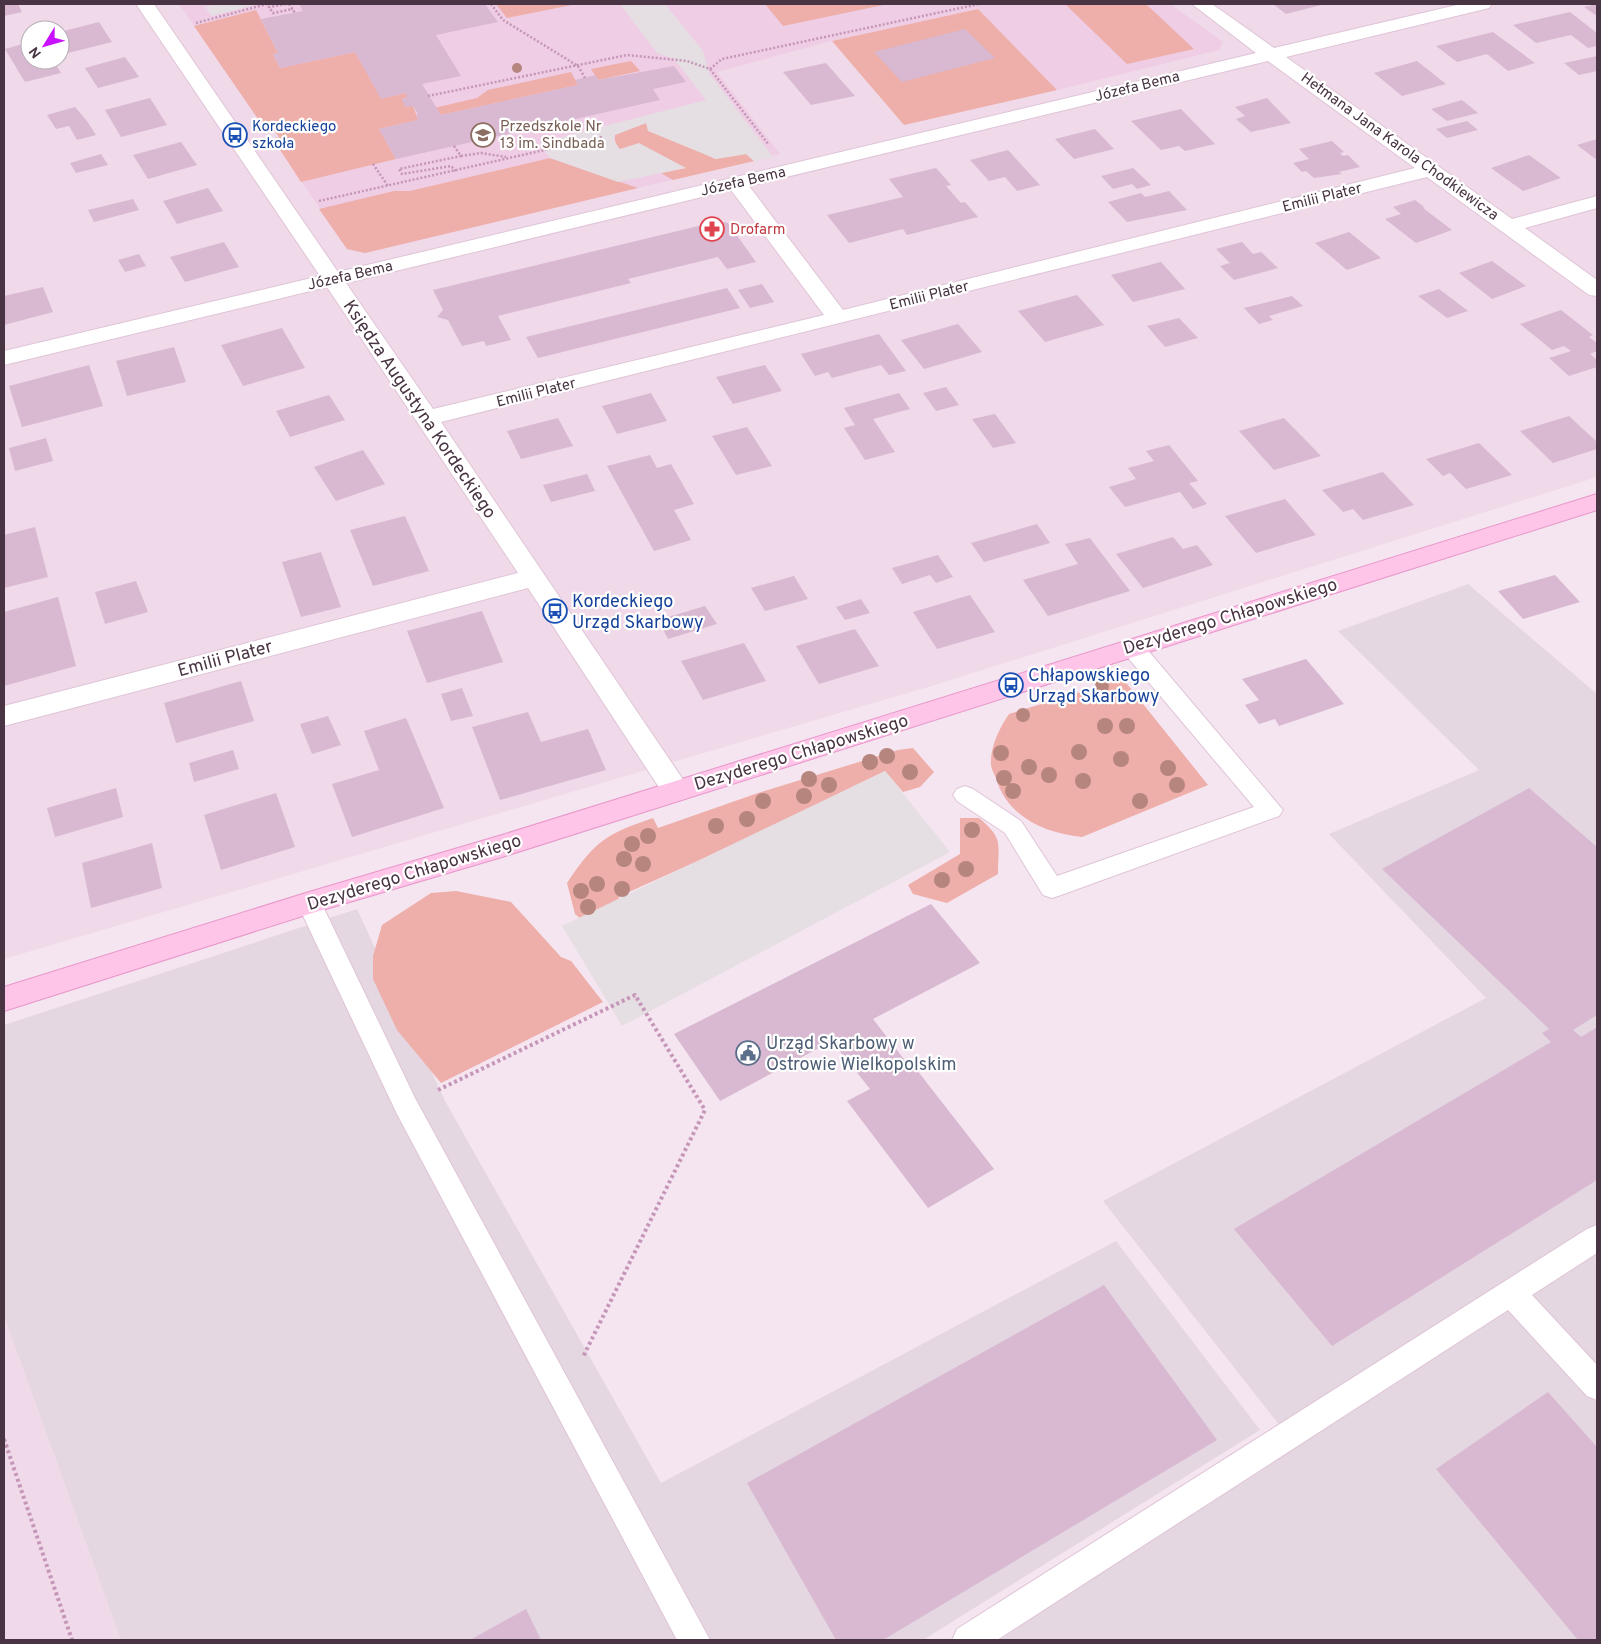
<svg xmlns="http://www.w3.org/2000/svg" width="1601" height="1644" font-family="Overpass,sans-serif">
<style>
.residential{fill:#f0d9e9;fill-rule:evenodd}
.industrial{fill:#e4d7e1}
.education{fill:#efcde4}
.green{fill:#eeaea9}
.parking{fill:#e5dee3}
.building{fill:#d8b9d1}
.lines{fill:none;stroke-linecap:round;stroke-linejoin:round}
.lane-casing{stroke:#dfc4d7;stroke-width:2}
.street-casing{stroke:#dfc4d7;stroke-width:2}
.secondary-casing{stroke:#e797ca;stroke-width:2}
.path-far1{stroke:#c596b8;stroke-width:2.5;stroke-dasharray:2 2;stroke-linecap:butt}
.path{stroke:#c596b8;stroke-width:4;stroke-dasharray:3 3;stroke-linecap:butt}
.lane{fill:#fff;fill-rule:evenodd}
.street{fill:#fff;fill-rule:evenodd}
.secondary{fill:#ffc5e9;fill-rule:evenodd}
.tree{fill:#b5857e}
.labels{text-anchor:middle;stroke-width:4.5;stroke-linejoin:round;paint-order:stroke}
.far-street-label{font-size:15px;fill:#483443;stroke:#fff}
.far-transit-label{font-size:15px;fill:#164399;stroke:#fff;text-anchor:start}
.far-education-label{font-size:15px;fill:#785e54;stroke:#fff;text-anchor:start}
.far-health-label{font-size:15px;fill:#be3a42;stroke:#fff;text-anchor:start}
.street-label{font-size:18px;fill:#483443;stroke:#fff}
.transit-label{font-size:18px;fill:#164399;stroke:#fff;text-anchor:start}
.service-label{font-size:18px;fill:#4e5e75;stroke:#fff;text-anchor:start}
</style>
<rect width="100%" height="100%" fill="#f5e5f0"/>
<path class="residential" d="M4 4H1597V477L928 687 4 959ZM30 30H60V60H30Z
M4 1316 121 1640H4Z"/>
<path class="industrial" d="M1468 584 1597 694V1640H999L1295 1445 1103 1201 1486 998 1329 834 1479 770 1338 631Z
M357 909 445 1101 661 1483 1116 1241 1260 1430 923 1640H121L4 1316V1025Z"/>
<path class="education" d="M179 4H1170L1223 42 1219 50 1057 90 978 9 832 41 717 72 780 154 365 253 347 249 273 139 279 137 272 127 265 129Z"/>
<path class="green" d="M496 4H577L507 18Z
M765 4H888L783 26Z
M1065 4H1146L1194 49 1127 64Z
M978 9 1057 90 904 125 832 41Z
M256 10 278 53 273 54 280 68 355 52 381 98 406 93 408 97 402 99 413 106 418 120 379 129 396 159 301 182 273 139 279 137 272 127 265 129 194 26Z
M631 61 640 71 598 80 591 69Z
M571 72 578 85 441 115 434 108 477 98 488 90Z
M646 123 715 159 746 154 754 161 673 180 661 173 685 168 620 149 615 143V135Z
M550 158 638 188 365 253 347 249 319 209 394 191H410Z
M1123 679 1208 785 1082 837C1045 833 1007 817 996 778 994 774 991 768 991 764 990 747 1000 727 1009 714Z
M913 748 934 772 920 787 903 792 885 771 731 846 620 896 602 923 587 924 575 914 567 883C595 841 606 834 653 818L658 828 758 793 898 750Z
M960 818H979C1004 839 998 843 998 874L947 903 913 894 908 885 960 854Z
M456 891 511 902 561 957 571 961 603 1002 441 1083 397 1030 373 979V956L382 925 431 893Z"/>
<path class="parking" d="M217 4H259L212 16 205 7Z
M620 4H665L703 51 709 73 773 157 754 161 746 154 716 159 648 131 646 123 615 135 614 139 618 147 620 149 639 143 686 168 618 182 550 158 539 143 706 100 674 59 657 53Z
M885 771 950 852 622 1026 562 926Z"/>
<path class="building" d="M4 4H18L22 12 4 16Z
M299 4H485L498 22 436 35 461 76 422 84 441 115 578 85 575 80 596 75 598 80 674 66 686 82 653 89 660 100 396 159 379 129 418 120 416 115 418 114 413 106 405 107 402 99 408 97 406 93 381 99 355 52 280 68 273 54 278 53 261 19 303 11Z
M1273 4H1325L1286 14Z
M1597 4V16L1584 7Z
M1570 12 1597 33V46L1588 48 1571 35 1536 43 1513 25Z
M99 22 112 42 68 53 60 40V32Z
M965 29 995 58 902 82 874 52Z
M1493 32 1535 63 1508 71 1487 54 1457 62 1436 46Z
M30 42V60H53L61 73 25 82 5 49Z
M1597 56V71L1579 75 1564 63Z
M125 57 139 77 98 88 85 68Z
M1417 61 1446 84 1402 96 1374 73Z
M826 63 855 96 811 105 783 72Z
M150 98 167 125 121 137 105 110Z
M1267 98 1291 123 1251 132 1236 119 1245 116 1235 107Z
M1462 100 1478 113 1447 121 1431 109Z
M75 107 87 121 96 135 77 140 69 126 56 129 47 115Z
M1181 109 1215 144 1185 151 1179 146 1161 150 1131 121Z
M1467 121 1478 130 1447 138 1436 129Z
M1095 129 1114 149 1074 159 1055 139Z
M1597 139V160L1577 145Z
M1332 141 1344 152 1340 153 1343 156 1348 155 1360 167 1339 172 1342 174 1314 178 1306 171 1302 172 1293 163 1309 159 1299 149Z
M181 142 197 165 148 179 133 155Z
M1008 150 1028 172 1040 185 1017 191 1005 177 989 181 970 160Z
M101 154 108 165 76 173 70 163Z
M1529 155 1561 178 1523 191 1491 168Z
M936 168 951 185 946 186 961 203 965 202 978 217 907 235 903 229 849 243 827 215 903 197 889 179Z
M1133 168 1151 185 1137 189 1132 184 1113 189 1101 176Z
M208 188 223 211 177 224 163 201Z
M1169 191 1187 210 1127 222 1108 202 1141 193 1145 197Z
M133 199 139 210 94 222 88 210Z
M1415 200 1424 207 1423 208 1452 230 1416 243 1385 219 1401 214 1393 207Z
M719 221 728 223 756 262 727 269 718 257 628 279 631 283 498 316 511 340 486 346 484 341 462 346 448 320 437 317 443 310 433 290Z
M1349 232 1381 258 1347 270 1315 243Z
M224 242 239 267 185 282 170 257Z
M1242 242 1253 254 1261 252 1278 268 1234 280 1220 266 1230 263 1216 249Z
M139 254 146 266 125 272 118 260Z
M1492 261 1526 286 1492 299 1459 273Z
M1161 262 1185 289 1133 302 1111 275Z
M762 284 774 302 750 308 738 290Z
M43 287 53 312 4 325V296Z
M727 288 740 308 538 358 526 337Z
M1439 289 1468 311 1447 318 1418 296Z
M1077 295 1104 325 1045 342 1018 311Z
M1292 296 1303 306 1269 316 1273 320 1259 324 1244 308Z
M1561 310 1593 335 1589 337 1597 343V351L1590 354 1597 360V367L1569 376 1549 358 1571 351 1564 346 1552 350 1520 324Z
M1179 318 1198 338 1165 347 1147 326Z
M958 324 982 352 924 369 901 340Z
M282 328 305 368 243 386 221 345Z
M879 334 906 371 889 375 881 365 832 378 828 372 815 376 801 354Z
M174 347 186 382 127 396 116 361Z
M89 365 103 406 22 427 9 386Z
M765 365 782 391 733 404 716 377Z
M946 387 959 405 936 411 923 393Z
M651 393 667 421 617 434 602 406Z
M899 393 910 409 873 419 895 452 865 460 844 428 855 425 844 408Z
M329 395 345 420 290 437 276 411Z
M995 414 1016 443 993 448 972 419Z
M1569 416 1597 442V449L1553 463 1520 431Z
M558 418 573 446 521 459 507 431Z
M1284 418 1321 456 1274 470 1239 431Z
M747 427 772 466 736 475 712 436Z
M46 438 53 461 15 471 9 448Z
M1479 443 1512 475 1466 489 1450 473 1443 476 1426 459Z
M1169 445 1198 481 1189 483 1207 504 1193 509 1180 492 1125 507 1109 487 1136 479 1128 468 1154 461 1146 451Z
M363 450 385 484 336 501 314 467Z
M650 455 657 468 671 464 694 504 674 510 691 540 654 551 607 466Z
M1383 472 1414 505 1363 520 1353 509 1343 512 1322 490Z
M587 474 595 491 551 502 543 485Z
M1285 499 1316 535 1256 553 1225 516Z
M405 516 429 571 373 586 350 530Z
M1037 524 1050 543 984 562 971 543Z
M35 527 48 577 4 588V535Z
M1173 537 1183 549 1197 545 1213 565 1143 588 1116 554Z
M1090 538 1130 591 1048 616 1023 580 1078 564 1065 544Z
M321 552 341 607 301 617 282 562Z
M938 555 953 577 936 583 930 575 902 584 892 568Z
M1555 575 1580 602 1523 619 1498 591Z
M794 576 808 599 765 611 751 588Z
M136 581 148 612 105 624 95 592Z
M970 595 995 632 937 649 913 612Z
M58 597 76 666 4 686V612Z
M861 599 870 613 845 620 836 607Z
M705 606 717 624 668 639 658 620Z
M482 611 503 662 427 683 407 631Z
M855 629 879 666 819 684 796 646Z
M744 643 766 681 703 700 681 661Z
M1306 659 1344 704 1279 726 1275 719 1259 724 1245 705 1259 700 1242 679Z
M241 681 254 721 176 743 164 703Z
M462 688 473 716 451 721 441 694Z
M528 712 541 742 588 729 606 770 500 800 472 727Z
M328 716 341 745 312 754 300 724Z
M406 718 444 808 352 837 332 784 379 770 364 731Z
M233 750 239 769 194 782 189 763Z
M116 788 123 817 55 837 47 808Z
M1529 788 1597 847V1015L1573 1030 1581 1037 1597 1027V1180L1332 1346 1234 1229 1551 1042 1542 1033 1549 1029 1382 869Z
M276 793 295 847 221 870 204 815Z
M152 843 162 888 91 908 82 863Z
M931 904 980 963 873 1019 910 1067 913 1065 994 1169 928 1208 847 1101 870 1089 832 1041 720 1101 674 1034Z
M1104 1285 1217 1440 883 1640H836L747 1483Z
M1548 1392 1597 1447V1640H1578L1436 1469Z
M526 1609 541 1640H470Z"/>
<g class="lines">
<g class="lane-casing">
<path id="lane" d="M1132 639 1140 641 1283 810 1279 816 1061 895 1052 898 1043 895 1005 833 957 801 953 795 957 789 965 786 973 789 1021 821 1057 876 1254 807 1124 653 1121 647 1124 641Z
M309 893 318 896 415 1098 710 1640H677L397 1114 297 903 300 896Z
M1597 1225V1253L1532 1295 1597 1365V1400L1587 1396 1508 1310 997 1640H952L957 1629 1587 1229Z"/>
</g>
<g class="street-casing">
<path id="street" d="M136 4H154L338 272 1256 53 1192 4H1212L1274 48 1461 4H1492L1489 8 1286 57 1512 219 1597 196V208L1525 228 1597 280V296L1589 295 1427 177 441 422 686 784 690 791 686 798 676 801 666 798 528 588 4 726V706L518 573 327 287 4 365V351L320 276ZM1268 61 1415 168 843 310 749 186ZM731 190 824 315 433 409 346 283Z"/>
</g>
<g class="secondary-casing">
<path id="secondary" d="M1597 494V510L502 857 309 914 4 1011V987L309 892 502 835Z"/>
</g>
<path class="path-far1" d="M286 4 269 7 273 13 293 9
M289 4 295 13
M491 4 503 20 578 66 585 78
M196 23 267 4
M710 69 722 59 979 4
M428 96 627 55 687 61 710 69 769 145
M454 146 461 156 399 169 402 174 451 166 456 171
M461 156 481 153 506 157
M373 164 388 186
M319 201 602 137"/>
<path class="path" d="M438 1090 635 995 705 1110 583 1357
M4 1439 72 1640"/>
<use href="#lane" class="lane"/>
<use href="#street" class="street"/>
<use href="#secondary" class="secondary"/>
</g>
<g class="tree">
<circle cx="517" cy="68" r="5"/>
<circle cx="1102" cy="686" r="7"/>
<circle cx="1023" cy="715" r="7"/>
<circle cx="1105" cy="726" r="8"/>
<circle cx="1127" cy="726" r="8"/>
<circle cx="1079" cy="752" r="8"/>
<circle cx="1001" cy="753" r="8"/>
<circle cx="887" cy="756" r="8"/>
<circle cx="1121" cy="759" r="8"/>
<circle cx="870" cy="762" r="8"/>
<circle cx="1029" cy="767" r="8"/>
<circle cx="1168" cy="768" r="8"/>
<circle cx="910" cy="772" r="8"/>
<circle cx="1049" cy="775" r="8"/>
<circle cx="1004" cy="778" r="8"/>
<circle cx="809" cy="779" r="8"/>
<circle cx="1083" cy="781" r="8"/>
<circle cx="829" cy="785" r="8"/>
<circle cx="1177" cy="785" r="8"/>
<circle cx="1013" cy="791" r="8"/>
<circle cx="804" cy="796" r="8"/>
<circle cx="763" cy="801" r="8"/>
<circle cx="1140" cy="801" r="8"/>
<circle cx="747" cy="819" r="8"/>
<circle cx="716" cy="826" r="8"/>
<circle cx="972" cy="830" r="8"/>
<circle cx="648" cy="836" r="8"/>
<circle cx="632" cy="844" r="8"/>
<circle cx="624" cy="859" r="8"/>
<circle cx="643" cy="864" r="8"/>
<circle cx="966" cy="869" r="8"/>
<circle cx="942" cy="880" r="8"/>
<circle cx="597" cy="884" r="8"/>
<circle cx="622" cy="889" r="8"/>
<circle cx="581" cy="891" r="8"/>
<circle cx="588" cy="907" r="8"/>
</g>
<defs>
<g id="bus-ring" transform="scale(1.25)"><circle r="9.5" fill="#fff" stroke="#1a4fb4" stroke-width="1.5"/><path d="M-5-6H5V4H4V6H2V4H-2V6H-4V4H-5ZM-3.5-4V0h7V-4ZM-3.5 1.2v1.5H-2V1.2ZM2 1.2v1.5H3.5V1.2Z" fill="#1a4fb4"/></g>
<g id="school-ring" transform="scale(1.25)"><circle r="9.5" fill="#fff" stroke="#8d6e63" stroke-width="1.5"/><path d="M0-5L7-2L0 1L-7-2ZM-4 1L0 2.5L4 1V4Q0 6-4 4Z" fill="#8d6e63"/></g>
<g id="pharmacy-ring" transform="scale(1.25)"><circle r="9.5" fill="#fff" stroke="#e0444e" stroke-width="1.5"/><path d="M-2-6h4v4h4v4h-4v4h-4v-4h-4v-4h4Z" fill="#e0444e"/></g>
<g id="civic-ring" transform="scale(1.25)"><circle r="9.5" fill="#fff" stroke="#5c6f8a" stroke-width="1.5"/><path d="M-.6-6.5H3V-4.5H.6V-3L4-1V1h2V6H-6V1h2V-1L-.6-3ZM-1.2 2.5V6h2.4V2.5Z" fill="#5c6f8a"/></g>
</defs>
<g fill-rule="evenodd">
<use href="#bus-ring" x="235" y="135"/>
<use href="#school-ring" x="483" y="135"/>
<use href="#pharmacy-ring" x="712" y="229"/>
<use href="#bus-ring" x="555" y="611"/>
<use href="#bus-ring" x="1011" y="685"/>
<use href="#civic-ring" x="748" y="1053"/>
</g>
<g class="labels">
<g class="far-street-label">
<text transform="translate(1137 86) rotate(-14)" y="5">Józefa Bema</text>
<text transform="translate(1400 146) rotate(36)" y="5">Hetmana Jana Karola Chodkiewicza</text>
<text transform="translate(743 181) rotate(-13)" y="5">Józefa Bema</text>
<text transform="translate(1322 197) rotate(-14)" y="5">Emilii Plater</text>
<text transform="translate(350 275) rotate(-13)" y="5">Józefa Bema</text>
<text transform="translate(929 295) rotate(-14)" y="5">Emilii Plater</text>
<text transform="translate(536 392) rotate(-14)" y="5">Emilii Plater</text>
</g>
<g class="far-transit-label">
<text x="252" y="131">Kordeckiego<tspan x="252" dy="17">szkoła</tspan></text>
</g>
<g class="far-education-label">
<text x="500" y="131">Przedszkole Nr<tspan x="500" dy="17">13 im. Sindbada</tspan></text>
</g>
<g class="far-health-label">
<text x="730" y="234">Drofarm</text>
</g>
<g class="street-label">
<text transform="translate(420 409) rotate(56)" y="6">Księdza Augustyna Kordeckiego</text>
<text transform="translate(1230 616) rotate(-17)" y="6">Dezyderego Chłapowskiego</text>
<text transform="translate(225 658) rotate(-15)" y="6">Emilii Plater</text>
<text transform="translate(801 752) rotate(-17)" y="6">Dezyderego Chłapowskiego</text>
<text transform="translate(414 872) rotate(-17)" y="6">Dezyderego Chłapowskiego</text>
</g>
<g class="transit-label">
<text x="572" y="607">Kordeckiego<tspan x="572" dy="21">Urząd Skarbowy</tspan></text>
<text x="1028" y="681">Chłapowskiego<tspan x="1028" dy="21">Urząd Skarbowy</tspan></text>
</g>
<g class="service-label">
<text x="766" y="1049">Urząd Skarbowy w<tspan x="766" dy="21">Ostrowie Wielkopolskim</tspan></text>
</g>
</g>
<rect width="1601" height="1644" fill="none" stroke="#483443" stroke-width="10"/>
<g transform="translate(45 45) rotate(233)"><circle r="24" fill="#ffffff" stroke="#b6aeb4"/>
<path d="M0-4L9 19L0 12L-9 19Z" fill="#c812ff"/>
<text y="-8" font-size="14" font-weight="bold" text-anchor="middle" fill="#483443">N</text>
</g>
</svg>
